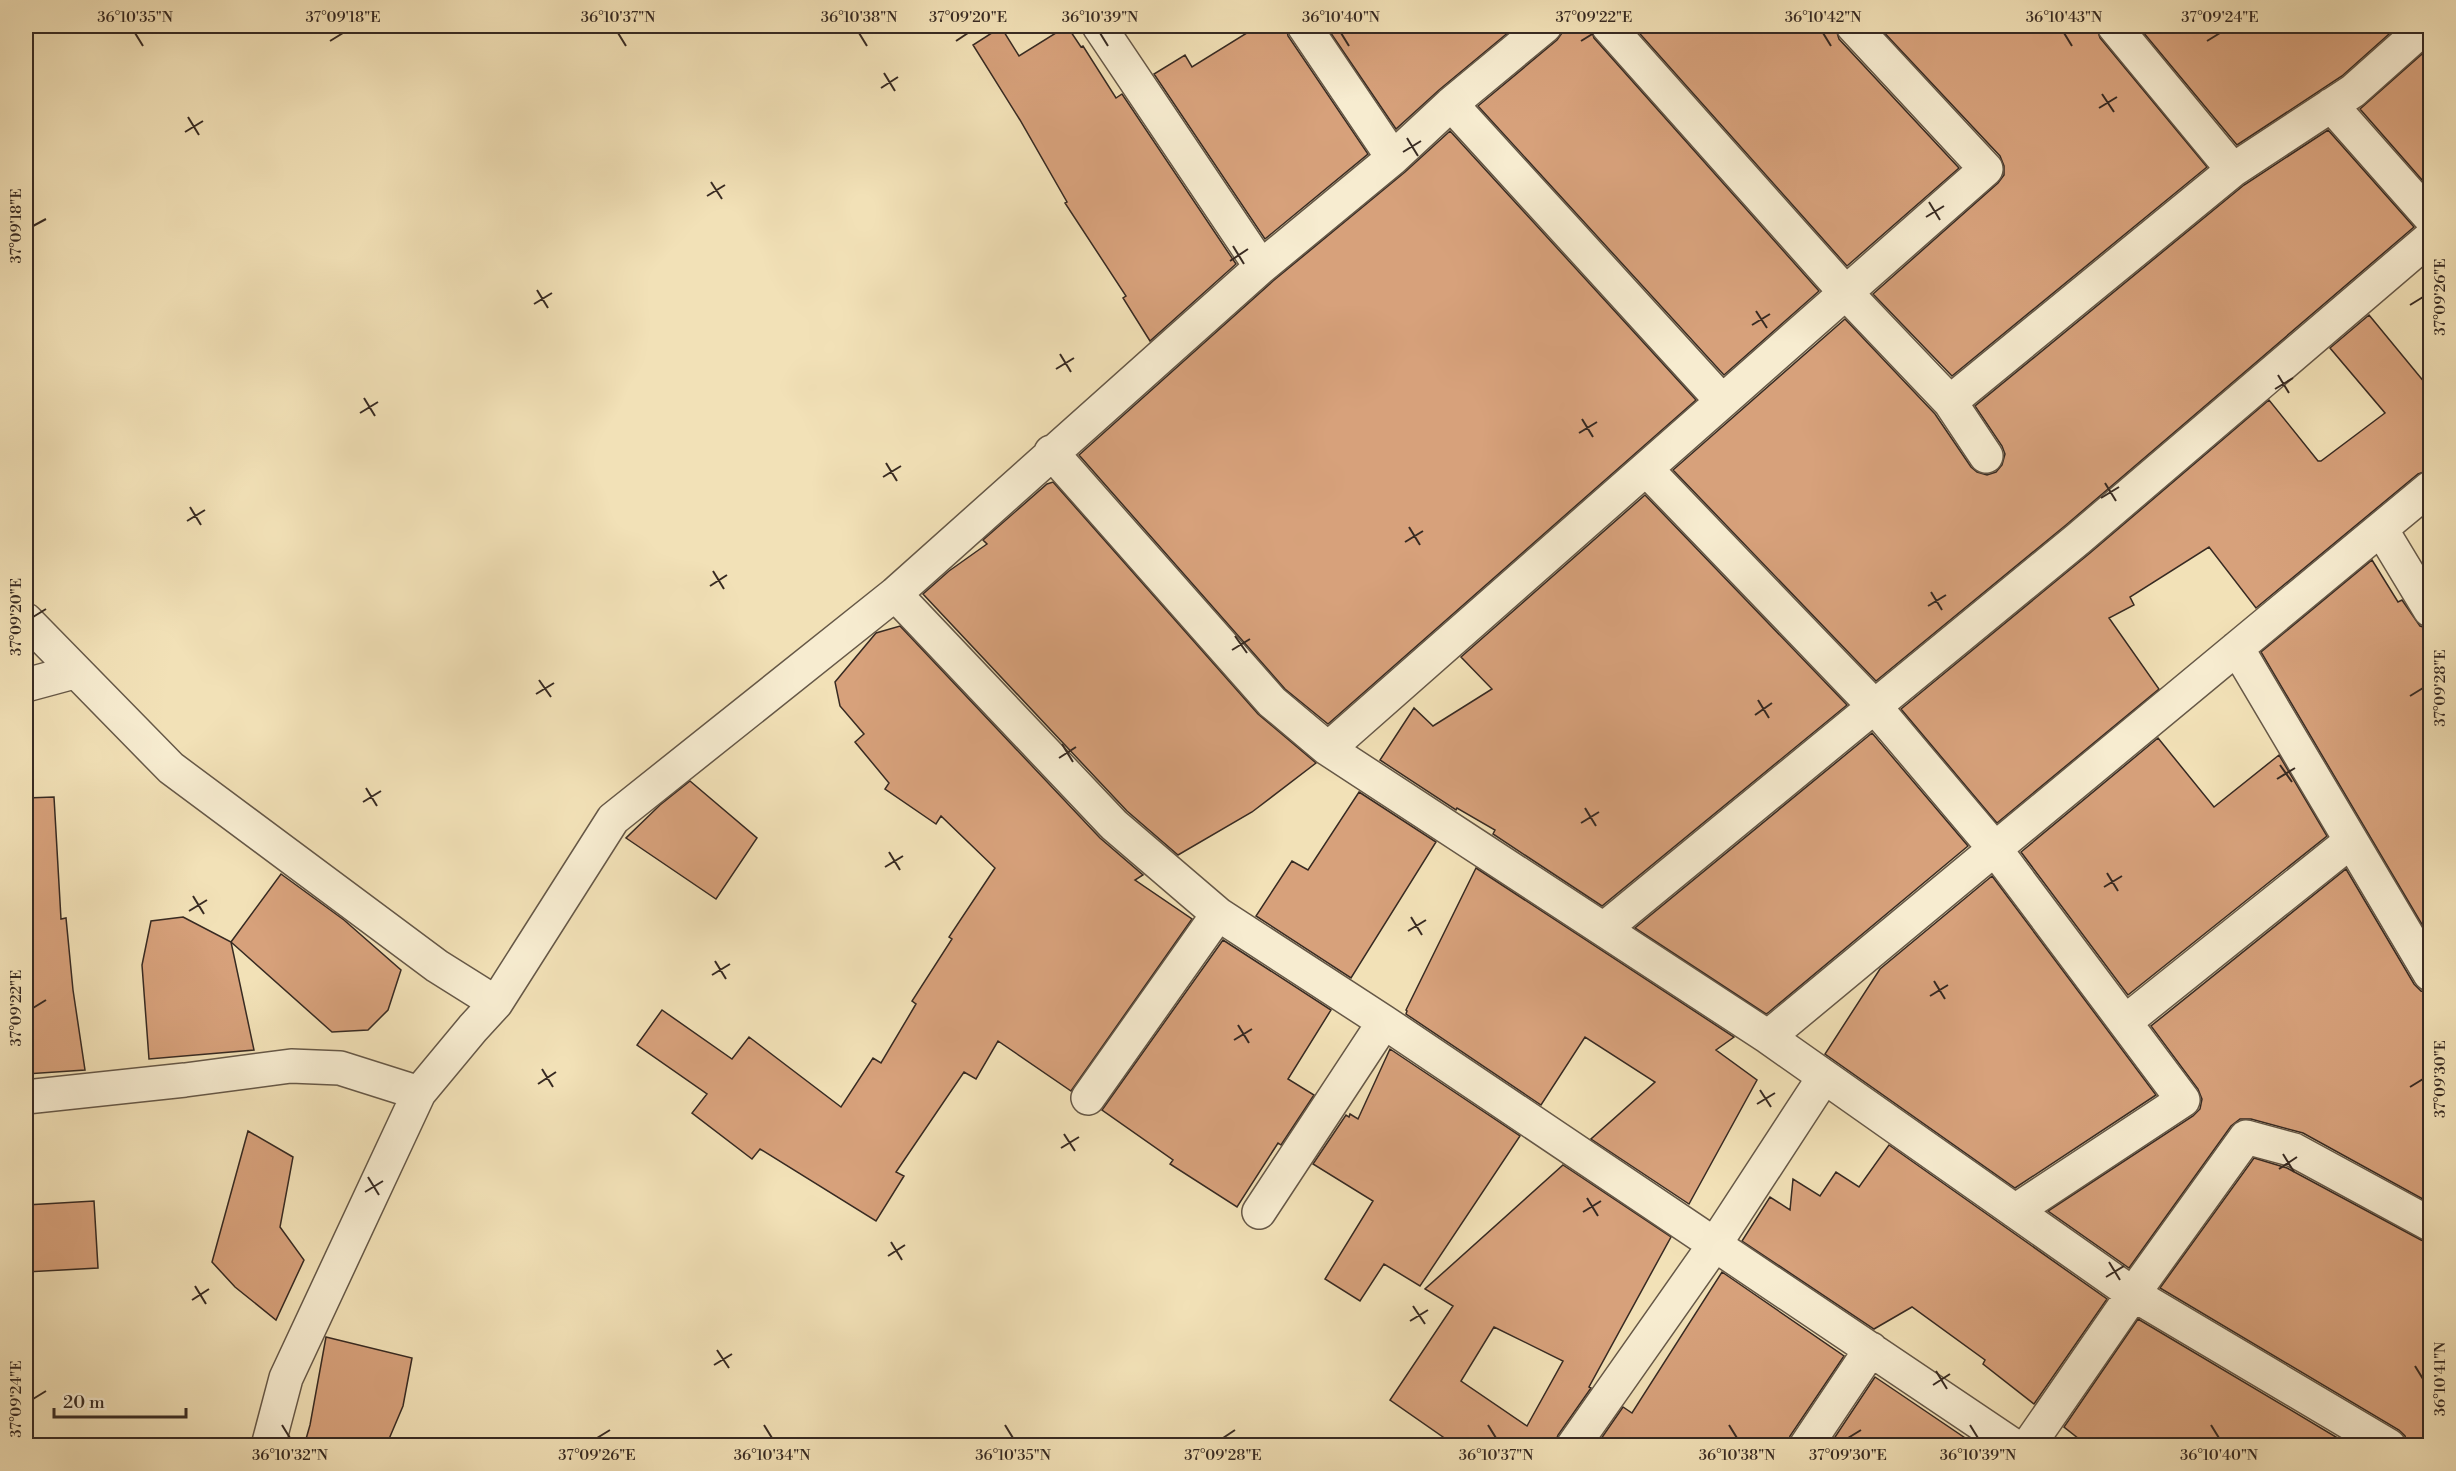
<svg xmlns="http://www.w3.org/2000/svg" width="2456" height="1471" font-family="'Libre Bodoni',serif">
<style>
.building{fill:#d7a17b;stroke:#372a22;stroke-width:1.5;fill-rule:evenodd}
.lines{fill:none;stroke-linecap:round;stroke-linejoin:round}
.minor-casing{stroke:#665847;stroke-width:36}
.minor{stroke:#f7ecd0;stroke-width:33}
.ticks{fill:none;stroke:#372a22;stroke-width:2}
.neatline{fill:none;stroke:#372a22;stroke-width:2}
.ticks-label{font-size:15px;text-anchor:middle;fill:#372a22}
</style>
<rect width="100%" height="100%" fill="#f2e1b7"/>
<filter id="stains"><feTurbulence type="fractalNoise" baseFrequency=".00333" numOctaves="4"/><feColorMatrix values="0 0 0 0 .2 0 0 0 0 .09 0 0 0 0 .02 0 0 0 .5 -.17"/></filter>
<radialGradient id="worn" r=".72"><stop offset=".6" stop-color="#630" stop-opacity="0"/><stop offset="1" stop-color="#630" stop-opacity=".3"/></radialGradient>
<path class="building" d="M1067 26 1081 47 1083 46 1116 98 1122 94 1236 264 1150 341 1123 298 1126 296 1065 203 1067 202 1020 120 973 45 1001 27 1019 56Z
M1258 26H1286L1288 36 1368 154 1265 239 1154 74 1185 55 1192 67Z
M1326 26H1516L1439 90 1396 129Z
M1563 26H1590L1594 38 1819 291 1724 375 1478 106 1557 40 1562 33Z
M1633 26H1835L1839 39 1959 168 1847 266Z
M1878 26H2096L2100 38 2207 167 1952 376 1873 294 1998 183 2004 175V166L2000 156Z
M2138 26H2398L2342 76 2237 145Z
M2430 47V189L2360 109Z
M2328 130 2414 227 2066 525 1876 681 1673 470 1845 319 1935 414 1971 467 1977 472 1987 475 1996 472 2002 465 2005 454 2002 446 1975 406 2244 185Z
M1450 131 1696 400 1328 724 1285 689 1079 455 1273 281 1405 172Z
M2369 315 2430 389V470L2418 474 2256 608 2209 547 2130 597 2134 605 2109 618 2159 689 1997 823 1901 709 2090 553 2269 400 2318 461H2321L2385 413 2330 348Z
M1053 482 1258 714 1316 763 1252 812 1178 855 1127 811 923 594 949 571 987 544 983 540 1047 484Z
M1645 495 1847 705 1602 906 1493 834 1495 830 1457 808 1456 810 1380 760 1414 708 1433 726 1492 689 1461 657Z
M2372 560 2398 602 2402 600 2420 626 2430 629V938L2261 652Z
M900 626 1100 838 1143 875 1135 880 1192 919 1071 1091 998 1041 976 1079 964 1072 896 1172 904 1176 876 1221 760 1149 752 1159 692 1113 707 1094 637 1045 662 1010 732 1059 749 1037 841 1107 873 1058 881 1063 916 1004 912 1001 952 939 949 937 995 868 941 816 936 824 885 789 889 783 855 742 864 734 840 706 835 682 876 633Z
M1872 733 1968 846 1769 1012 1766 1014 1635 928Z
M2158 738 2214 807 2279 755 2327 836 2128 995 2021 852Z
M690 781 757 838 716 899 626 838 660 805Z
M1359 792 1436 842 1351 978 1256 916 1292 861 1308 870Z
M54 797 61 919 66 918 73 990 85 1070 26 1074V798Z
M1476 868 1734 1037 1716 1050 1757 1080 1689 1204 1591 1139 1655 1082 1585 1037 1541 1105 1406 1014 1407 1011 1406 1010Z
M2346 869 2414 984 2421 991 2430 993V1203L2303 1133 2251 1119H2240L2231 1126 2129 1268 2048 1211 2193 1116 2200 1109 2202 1099 2198 1089 2151 1026Z
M281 874 344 920 401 970 388 1010 368 1030 332 1032 231 942Z
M1992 876 2156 1095 2015 1188 1825 1054 1880 969Z
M183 917 231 942 254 1050 149 1059 142 965 151 921Z
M1223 940 1331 1010 1288 1079 1314 1095 1281 1145 1278 1143 1237 1207 1170 1164 1173 1160 1102 1110Z
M1390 1049 1520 1136 1420 1286 1384 1264 1360 1301 1325 1279 1373 1201 1313 1164 1346 1115 1349 1117 1350 1114 1358 1119Z
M248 1131 293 1157 280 1227 304 1260 276 1320 235 1287 212 1262Z
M1889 1145 2107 1299 2034 1404 1983 1364 1985 1360 1912 1307 1874 1329 1742 1241 1770 1197 1790 1210 1793 1179 1820 1196 1836 1172 1859 1187Z
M2254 1158 2287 1168 2421 1240 2430 1243V1446H2408L2405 1436 2399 1430 2160 1288Z
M1563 1165 1671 1237 1589 1387 1591 1388 1558 1435 1554 1446H1456L1390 1400 1453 1306 1425 1289ZM1494 1327 1563 1361 1527 1426 1461 1381Z
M94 1201 98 1268 26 1272V1205Z
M1722 1272 1844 1356 1790 1436 1787 1446H1596L1623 1407 1632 1413Z
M2138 1319 2351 1446H2088L2064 1427Z
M326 1337 412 1358 403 1406 386 1446H304L310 1425Z
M1875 1377 1977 1446H1829Z"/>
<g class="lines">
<g class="minor-casing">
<path id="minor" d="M1099 26 1261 267
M1304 26 1393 158
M1608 26 1846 293 1950 402 1986 456
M2114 26 2233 170
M1451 104 1722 401
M2331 105 2430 217
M1950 402 2233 170 2353 91 2426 26
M1051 452 1272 702 1328 749 1768 1037 2133 1294 2389 1446
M1646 469 1875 707 1995 849 2183 1100 2015 1211
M2381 529 2430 610
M895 594 1114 825 1218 914 1384 1022 2014 1446
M26 620 171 768 437 966 496 1003
M2237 648 2430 974
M26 685 74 672
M1328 749 1986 169 1853 26
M1604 929 2078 539 2430 238
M2125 1022 2351 841
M1768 1037 2430 488
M26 1097 185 1080 291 1066 340 1068 419 1093
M1088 1098 1218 914
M1259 1212 1384 1022
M268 1446 286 1378 419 1093 473 1028 496 1003 613 819 895 594 1261 267 1393 158 1451 104 1545 26
M1573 1446 1715 1244 1824 1077
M1806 1446 1871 1349
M2028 1446 2133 1294 2246 1137 2294 1150 2430 1224"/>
</g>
<use href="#minor" class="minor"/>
</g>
<path class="ticks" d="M135 33 143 46M618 33 626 46M859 33 867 46M1100 33 1108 46M1341 33 1349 46M1823 33 1831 46M2064 33 2072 46M330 41 343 33M956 41 968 33M1581 41 1594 33M2207 41 2220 33M884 73 895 91M881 88 898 77M2102 94 2114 112M2099 108 2117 97M188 117 199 135M185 132 203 121M1407 138 1418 156M1403 152 1421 141M711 182 722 199M707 196 725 185M1929 202 1940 220M1926 217 1944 206M33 226 46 219M1233 246 1244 264M1230 261 1248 249M537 290 548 308M534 304 552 293M2410 305 2423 297M1756 311 1767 328M1752 325 1770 314M1060 354 1071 372M1056 369 1074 358M2278 375 2289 393M2275 389 2293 378M364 398 375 416M360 413 378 402M1582 419 1593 437M1579 433 1597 422M886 463 897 481M883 477 901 466M2105 483 2116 501M2101 498 2119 487M190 507 201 525M187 521 205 510M1409 527 1420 545M1405 542 1423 531M713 571 724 589M710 586 727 575M1931 592 1942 610M1928 606 1946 595M33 617 46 609M1235 636 1247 653M1232 650 1250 639M539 680 551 697M536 694 554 683M2410 696 2423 688M1758 700 1769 718M1755 715 1772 703M1062 744 1073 762M1059 758 1076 747M2280 765 2292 782M2277 779 2295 768M366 788 377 806M363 802 381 791M1585 808 1596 826M1581 823 1599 812M889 852 900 870M885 867 903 856M2107 873 2118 891M2104 887 2122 876M193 896 204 914M189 911 207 900M1411 917 1422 935M1408 931 1426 920M715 961 726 979M712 975 730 964M1934 981 1945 999M1930 996 1948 985M33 1008 46 1000M1238 1025 1249 1043M1234 1040 1252 1029M542 1069 553 1087M538 1084 556 1072M2410 1087 2423 1079M1760 1090 1771 1107M1757 1104 1775 1093M1064 1134 1075 1151M1061 1148 1079 1137M2283 1154 2294 1172M2279 1169 2297 1157M368 1177 379 1195M365 1192 383 1181M1587 1198 1598 1216M1583 1212 1601 1201M891 1242 902 1260M888 1256 905 1245M2109 1262 2120 1280M2106 1277 2124 1266M195 1286 206 1304M192 1300 209 1289M1413 1306 1425 1324M1410 1321 1428 1310M717 1350 729 1368M714 1365 732 1354M2415 1366 2423 1379M1936 1371 1947 1389M1933 1385 1950 1374M33 1399 46 1391M282 1425 290 1438M764 1425 772 1438M1005 1425 1013 1438M1488 1425 1496 1438M1729 1425 1737 1438M1970 1425 1978 1438M2211 1425 2219 1438M597 1438 610 1430M1223 1438 1235 1430M1848 1438 1861 1430"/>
<rect width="2456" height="1471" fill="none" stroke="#f2e1b7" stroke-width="66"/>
<path d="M54 1408v9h132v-9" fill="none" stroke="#372a22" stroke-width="3"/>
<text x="63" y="1408" font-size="18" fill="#372a22" stroke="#f7ecd0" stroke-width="4.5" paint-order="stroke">20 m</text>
<rect x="33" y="33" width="2390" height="1405" class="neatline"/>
<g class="ticks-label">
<text x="135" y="22">36°10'35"N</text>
<text x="343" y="22">37°09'18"E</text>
<text x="618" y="22">36°10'37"N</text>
<text x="859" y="22">36°10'38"N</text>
<text x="968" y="22">37°09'20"E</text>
<text x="1100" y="22">36°10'39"N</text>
<text x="1341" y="22">36°10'40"N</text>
<text x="1594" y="22">37°09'22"E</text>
<text x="1823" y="22">36°10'42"N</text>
<text x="2064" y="22">36°10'43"N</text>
<text x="2220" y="22">37°09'24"E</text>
<text transform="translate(16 226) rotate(-90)" y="5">37°09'18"E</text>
<text transform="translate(2440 297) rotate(-90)" y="5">37°09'26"E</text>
<text transform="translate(16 617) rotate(-90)" y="5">37°09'20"E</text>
<text transform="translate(2440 688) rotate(-90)" y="5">37°09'28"E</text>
<text transform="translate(16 1008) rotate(-90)" y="5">37°09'22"E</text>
<text transform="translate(2440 1079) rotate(-90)" y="5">37°09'30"E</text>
<text transform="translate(2440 1379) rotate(-90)" y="5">36°10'41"N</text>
<text transform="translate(16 1399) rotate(-90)" y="5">37°09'24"E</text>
<text x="290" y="1460">36°10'32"N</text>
<text x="597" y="1460">37°09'26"E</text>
<text x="772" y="1460">36°10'34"N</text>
<text x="1013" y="1460">36°10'35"N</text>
<text x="1223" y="1460">37°09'28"E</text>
<text x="1496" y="1460">36°10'37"N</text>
<text x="1737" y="1460">36°10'38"N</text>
<text x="1848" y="1460">37°09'30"E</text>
<text x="1978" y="1460">36°10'39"N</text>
<text x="2219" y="1460">36°10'40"N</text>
</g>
<rect width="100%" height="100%" filter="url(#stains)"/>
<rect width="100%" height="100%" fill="url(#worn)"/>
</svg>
